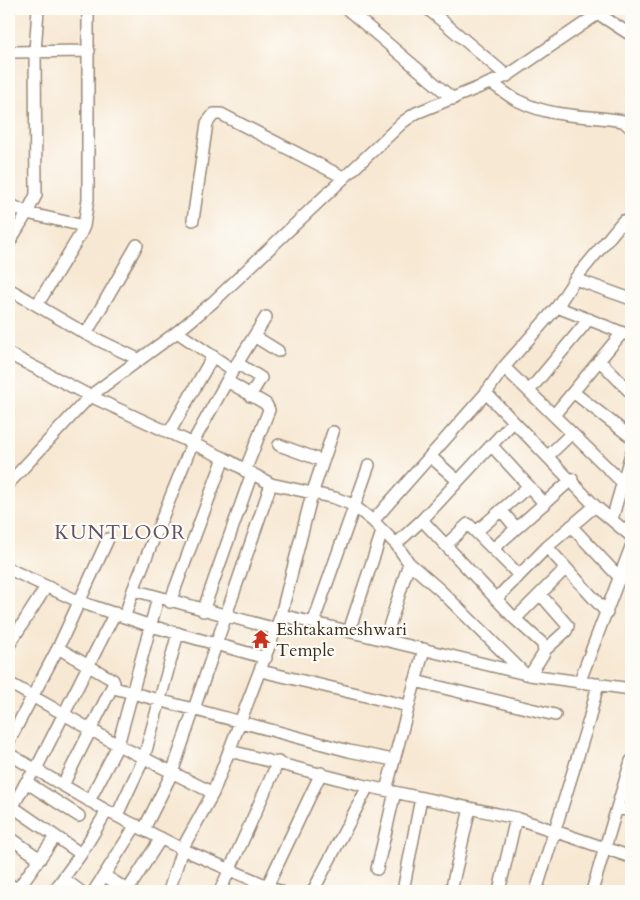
<svg xmlns="http://www.w3.org/2000/svg" width="640" height="900" font-family="Cardo,serif">
<style>
.lines{fill:none;stroke-linecap:round;stroke-linejoin:round}
.minor-casing{stroke:#998978;stroke-width:14}
.minor{stroke:#fff;stroke-width:11}
.labels{text-anchor:middle;stroke-width:4.5;stroke-linejoin:round;paint-order:stroke}
.poi-label{font-size:18px;fill:#3b2a1e;stroke:#fdfcf7;text-anchor:start}
.quarter-label{font-size:20px;letter-spacing:1px;fill:#665265;stroke:#fdfcf7}
</style>
<rect width="100%" height="100%" fill="#fdfcf7"/>
<filter id="ink" filterUnits="userSpaceOnUse"><feTurbulence type="fractalNoise" baseFrequency=".02" numOctaves="2"/><feDisplacementMap in="SourceGraphic" scale="10" xChannelSelector="R" yChannelSelector="G"/><feConvolveMatrix kernelMatrix="1 2 1 2 8 2 1 2 1" color-interpolation-filters="sRGB"/></filter>
<filter id="wash" filterUnits="userSpaceOnUse"><feTurbulence type="fractalNoise" baseFrequency=".0096" numOctaves="4" result="noise"/><feDisplacementMap in="SourceGraphic" scale="20" xChannelSelector="R" yChannelSelector="G"/><feGaussianBlur stdDeviation="1.12" result="paint"/><feColorMatrix in="noise" values="0 0 0 0 0 0 0 0 0 0 0 0 0 0 0 0 0 1.4 0 .05"/><feComposite in="paint" operator="in"/></filter>
<g filter="url(#wash)">
<rect width="100%" height="100%" fill="#f7e8d3"/>
</g>
<g filter="url(#ink)">
<g class="lines">
<g class="minor-casing">
<path id="minor" d="M347 9 453 99
M428 9 507 76
M597 13 631 35
M9 52 89 51
M491 83C501 89 510 98 521 102 553 118 589 115 623 121L631 128
M9 204 27 213 36 195 35 52 38 9
M193 220 207 123 214 114H221L343 177
M9 243 27 213 84 226
M575 279 631 299
M9 289 86 334 138 359
M37 305 80 235 84 226 88 199V9
M557 307 631 336
M177 332 233 370
M86 334 137 245
M254 336 278 351
M9 354 90 396 224 458 271 484 335 498 353 505 373 521 396 544 409 563 440 590 525 674
M599 360 631 393
M237 363 261 378 250 396
M504 367 623 483
M227 381 266 404 269 410 245 471
M529 391 589 319
M573 392 631 437
M486 393 595 506 631 536
M554 415 622 333
M169 433 213 356
M279 445 323 461
M492 446 545 504
M430 456 458 481
M548 456 572 433
M9 483 90 396 177 332 213 302 403 122 416 113 507 76 605 9
M501 510 516 528
M612 519 631 454
M422 520 515 619 543 644 544 653 530 675
M373 521 486 393 504 367 557 307 575 279 623 221 631 219
M571 526 621 579
M476 532 529 486
M396 544 422 520 513 422
M446 545 468 524 518 574
M547 547 607 613
M494 548 572 479
M9 569 80 602 151 626 266 658
M133 590 276 629
M540 594 568 626 566 631 545 650
M496 599 547 547 595 506
M170 602 224 458
M203 611 252 473
M281 615 530 675 631 689
M125 616 133 590 192 444 233 370 266 317
M515 619 566 568
M313 623 369 465
M349 631 382 532
M385 640 409 563
M9 645 46 587
M58 648 113 680 114 683 63 785
M261 671 408 706
M415 681 555 715
M9 683 118 745 213 793
M579 683 631 547
M114 688 349 751 393 760
M9 741 58 648 108 539
M230 751 366 786 365 792 313 891
M9 754 107 811 182 849 279 891
M26 782 79 816
M366 786 516 818 631 857
M386 790 424 649
M89 801 118 745 158 598
M13 807 81 854
M617 809 631 810
M9 814 26 782 36 769 115 613
M117 815 144 758 178 633
M144 829 172 773 271 484
M9 837 40 859
M377 869 395 792
M105 876 129 891
M64 879 80 891
M9 884 19 891
M17 890 55 837
M128 890 161 838
M54 891 81 854 107 811
M94 891 136 825
M169 891 182 849 213 793 281 615 312 494 333 432
M220 891 278 762
M265 891 321 773
M403 891 421 798
M451 891 470 808
M499 891 516 818
M536 891 589 720 598 684
M592 891 631 761"/>
</g>
<use href="#minor" class="minor"/>
</g>
</g>
<defs>
<g id="temple-bare" transform="scale(1.5)"><path d="M0-6L5-2H3V0L6.5 2.5H4V6H1.5V3h-3V6H-4V2.5H-6.5L-3 0V-2H-5Z" fill="#c8321e" stroke="#fdfcf7" stroke-width="2.5" paint-order="stroke"/></g>
</defs>
<g fill-rule="evenodd">
<use href="#temple-bare" x="261" y="639"/>
</g>
<g class="labels">
<g class="poi-label">
<text x="276" y="635">Eshtakameshwari<tspan x="276" dy="21">Temple</tspan></text>
</g>
<g class="quarter-label">
<text x="120" y="539">KUNTLOOR</text>
</g>
</g>
<rect width="640" height="900" fill="none" stroke="#fdfcf7" stroke-width="30"/>
</svg>
